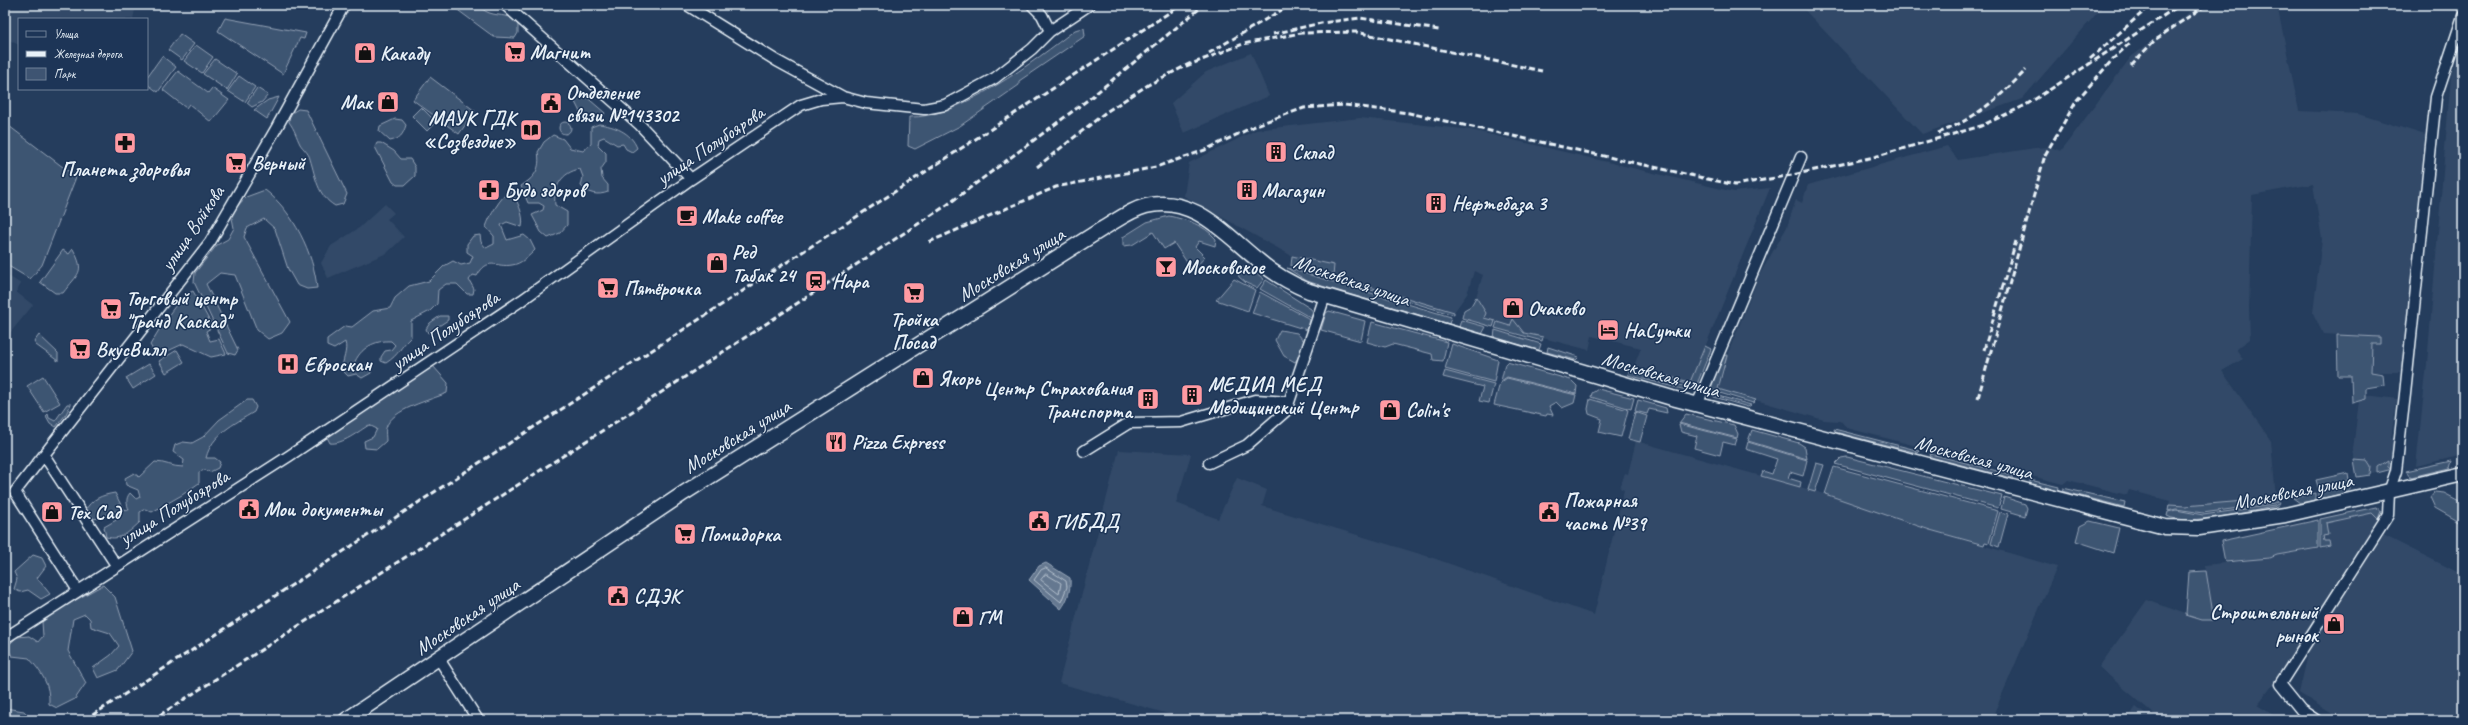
<svg xmlns="http://www.w3.org/2000/svg" width="2468" height="725" font-family="Caveat,sans-serif">
<style>
.built{fill:#334a68}
.green{fill:#3e5472;stroke:#93a2b5}
.water{fill:#657890;stroke:#99a8ba}
.lines{fill:none;stroke-linecap:round;stroke-linejoin:round}
.shore{stroke:#b4c1ce;stroke-width:1}
.minor-casing{stroke:#e8f1f8;stroke-width:13}
.secondary-casing{stroke:#e8f1f8;stroke-width:17}
.minor{stroke:#1d3557;stroke-width:10}
.secondary{stroke:#1d3557;stroke-width:14}
.rail{stroke:#e8f1f8;stroke-width:3;stroke-dasharray:6 3;stroke-linecap:butt}
.labels{text-anchor:middle;stroke-width:3;stroke-linejoin:round;paint-order:stroke}
.poi-label{font-size:20px;font-weight:bold;fill:#e8f1f8;stroke:#1d3557;text-anchor:start}
.street-label{font-size:20px;fill:#e8f1f8;stroke:#1d3557}
</style>
<rect width="100%" height="100%" fill="#253d5d"/>
<filter id="ink" filterUnits="userSpaceOnUse"><feTurbulence type="fractalNoise" baseFrequency=".025" numOctaves="2"/><feDisplacementMap in="SourceGraphic" scale="8" xChannelSelector="R" yChannelSelector="G"/><feConvolveMatrix kernelMatrix="1 2 1 2 8 2 1 2 1" color-interpolation-filters="sRGB"/></filter>
<g filter="url(#ink)">
<path class="built" d="M5 5H136L133 19H19V45L5 38Z
M1800 5H2104L2022 99 1922 134Z
M2199 5H2277L2299 111 2358 114 2425 135 2402 372H2371L2372 344 2380 337 2323 334 2313 313 2322 239 2313 184 2252 195 2249 309 2250 339 2236 349 2243 359 2222 371 2271 441 2276 499 2185 506 2169 505 2170 501 2129 490 2127 495 2068 480 2063 484 1847 428 1841 421 1824 420 1718 389 1724 371 1722 368 1760 274 1787 227 1796 200 1802 203 1808 185 1947 146 1958 160 2035 148 2050 147 2061 151 2131 57Z
M2463 43V455L2416 466 2427 364 2451 76Z
M1251 53 1269 96 1184 133 1171 103 1206 72Z
M1360 118 1471 130 1734 192 1770 188 1692 379 1688 382 1634 366 1641 348 1592 336 1589 350 1524 333 1513 320 1510 326 1484 318 1486 313 1476 297 1483 275 1474 271 1467 294 1454 312 1333 276 1334 265 1292 256 1184 196 1189 163 1256 130Z
M385 204 394 213 387 219 404 237 387 253 328 278 321 263 331 246 359 228Z
M5 274 21 284 16 292 33 305 5 339Z
M2366 395 2397 399 2391 439H2396L2391 470 2357 477 2353 449 2359 401 2366 399Z
M1636 441 1825 494 1930 530 2057 567 1991 720H1190L1059 683 1119 450 1191 454 1176 503 1218 519 1237 478 1267 490 1262 506 1433 558 1594 615 1624 490 1620 488 1625 473 1628 474Z
M2372 513 2378 519 2333 588 2284 671 2257 705 2281 720H2161L2099 667 2147 600 2202 620H2214L2205 565 2270 558 2277 555 2330 547 2324 541 2323 536 2326 523Z
M2383 535 2463 575V720H2342L2299 693 2309 650Z
M2136 707 2152 720H2127Z"/>
<path class="green" d="M451 5H479C486 16 499 14 510 17L518 25V33L515 38 494 37Z
M225 18 306 33 304 39 300 38 283 74 218 31Z
M1084 28 1085 36 1019 81V85L960 126 915 149 908 146 909 117C959 119 1036 60 1075 30Z
M180 34 194 44 182 60 168 50Z
M196 45 213 57 202 73 184 61Z
M162 56 176 67 158 92 147 84V77Z
M215 59 237 74 227 90 203 74Z
M178 71 208 93 212 88 229 100 211 122 189 104 186 108 163 90Z
M239 76 255 87 245 102 228 91Z
M430 77 475 111 459 134 413 100Z
M257 88 268 95 262 102 252 107 247 103Z
M583 94 605 113 603 116 587 118 580 112 575 102Z
M279 97 267 119 254 110 268 100Z
M421 107 436 122 427 131 412 116Z
M298 109 306 110 347 194 343 204 335 206C317 195 316 178 310 159 309 153 303 149 300 144 296 136 295 130 289 122L290 114Z
M395 119 402 120 406 125C403 135 400 139 390 141L379 131 380 126Z
M559 128a6 6 0 1 1 12 0a6 6 0 1 1-12 0Z
M5 123 76 177 42 265 30 279 5 264Z
M599 124C614 126 631 132 637 148L632 152 626 149 623 144 617 145 604 137 599 139 598 145 606 153V162L601 169 602 178 608 185V192C598 196 588 194 581 186L583 177 580 169C562 172 553 187 555 205L567 212V225L560 233 548 238 541 232 532 215 543 210 544 206 539 203H528L521 186C535 177 541 169 538 152L544 142 553 135 563 139 570 148 583 151 591 144V127Z
M377 143H381L394 151 401 159H410L415 167V176L405 185H397L393 182 375 147Z
M265 190C293 211 314 254 317 288L307 289 297 285 288 269 275 229 264 219 247 228 244 237 290 322 282 333 268 339 257 330 235 275 220 273 206 284 238 350 235 355 228 353 194 282 195 273 217 245 228 239 234 228 231 213 246 197Z
M510 191C517 199 525 216 522 227L507 222 501 225 507 240 524 235 530 240 535 250C529 256 521 264 512 265 496 268 488 256 477 276L473 275 469 280 474 289 473 294H467L457 284H446L438 290 437 304 430 311 411 321V337C399 348 400 354 386 363L381 361V357L385 351 391 350 395 345 391 341C375 340 360 348 354 364L357 367 367 365 371 366V373L362 378 356 374 348 376 342 370C342 360 348 351 345 342L334 349 327 346V339L345 326 352 327 373 311 390 308 395 298 409 286 429 281 444 266 453 261 461 265 470 263 473 256 467 252V244L473 236 480 235 481 242 486 248 494 244V236L486 227C489 217 501 196 510 191Z
M1169 216C1187 220 1203 224 1216 239L1215 246 1199 241 1195 247 1205 257 1194 269 1190 267 1174 243 1164 249 1153 232 1132 245 1123 246V237L1147 222Z
M73 249C86 273 78 273 63 293H55L40 282 63 250 69 254Z
M1292 256 1334 265 1333 276 1454 312V315L1291 266Z
M1241 267H1248L1264 279 1257 288 1246 283 1239 277 1237 271Z
M1287 268 1451 317 1449 324 1322 286 1307 281Z
M1234 279 1255 290 1248 311 1216 300Z
M1266 280 1311 309 1313 312 1311 318 1260 289Z
M193 291 213 327 206 331 210 341 219 339 226 354 211 357 183 344 157 356 150 345C159 330 177 297 193 291Z
M1260 292 1306 317 1310 320 1307 330 1252 313Z
M1476 297 1486 313 1484 318 1495 321 1493 327 1462 318 1464 310 1471 306Z
M1329 311 1365 321 1361 341 1321 330 1326 313Z
M440 316H448V320L428 333 426 329 430 323Z
M1513 319 1524 333 1543 337 1542 341 1495 328 1497 322 1510 326Z
M1461 320 1486 327 1482 334 1459 327Z
M1372 322 1447 342 1443 361 1433 360 1432 354 1393 344 1385 347 1367 342Z
M1280 330 1297 333 1304 341 1302 352 1295 362 1284 356 1275 340Z
M1495 330 1541 344 1539 350 1494 338Z
M39 335 58 353V361L36 345 34 342Z
M2337 335 2380 337V344H2372L2371 372 2383 374 2384 385 2366 388V399L2352 403 2351 376H2338Z
M1452 344 1498 360 1494 382 1445 369Z
M1705 346 1711 349 1697 384 1694 386 1661 377 1662 375 1690 382Z
M1548 347 1579 357 1576 360 1547 352Z
M177 350 184 362 166 373 159 361Z
M1727 355 1718 389 1756 400 1753 403 1710 390 1721 356Z
M1507 362 1571 380 1577 386 1576 394 1507 377 1501 381 1505 364Z
M149 364 156 374 133 389 126 378Z
M433 366 448 383 447 393C431 400 391 409 386 428 385 432 386 437 386 441L377 449 365 448 364 441 373 437 377 429 369 425C359 431 342 445 330 443L326 435 417 373Z
M1445 371 1494 384 1489 403 1479 401 1483 387 1443 377Z
M1629 371 1687 387 1686 390 1628 375Z
M43 376 60 403 44 412 27 386Z
M1507 378 1576 395 1574 403 1562 408 1556 402 1549 406 1553 415 1547 414 1546 416 1494 405 1500 383Z
M1598 389 1634 398 1631 409 1591 397 1592 393Z
M1711 394 1751 405 1748 407 1714 397Z
M1590 399 1628 410 1621 437 1599 432 1602 419 1589 414 1588 409Z
M247 400H252L256 407 254 412C234 424 212 434 206 458H215L220 462 218 468 210 472 205 470 199 472V483L182 495 152 512 145 509 140 512V522C129 532 121 541 106 537L104 527 118 519 119 512 112 511 101 518 91 519 85 511C91 499 102 495 115 493L123 509 129 510C127 504 125 499 130 493L136 499 140 497 138 490 126 485 125 478 134 473 139 477 155 462C165 462 172 467 183 467L184 460 173 452 175 445 183 442 192 443 203 437 219 420Z
M1638 400 1666 408 1667 413 1649 409 1647 414 1635 411Z
M67 404H71L66 414 56 427 50 423 46 416 48 414 49 418 55 421Z
M1635 412 1647 416 1640 442 1628 439Z
M1686 414 1734 425 1738 434 1737 438 1679 423Z
M1679 424 1737 439 1735 445 1723 442 1720 455 1694 448 1697 436 1681 432Z
M1834 429 1920 451 1918 453 1835 432Z
M1752 430 1799 443 1805 447 1807 459 1748 441Z
M1748 442 1807 460 1803 476 1790 472 1788 478 1801 482 1800 487 1761 476 1763 471 1772 474 1777 459 1746 449Z
M1930 454 2013 475 2012 478 1931 457Z
M1847 457 2002 496 1998 508 1835 464 1841 458Z
M2354 460 2367 461 2371 467 2370 475 2357 477Z
M2388 460V466L2392 469 2377 473V467Z
M2451 461 2449 468 2411 477 2406 471Z
M1816 463 1824 465 1815 492 1808 490Z
M1834 467 1998 511 1989 543 1985 542 1984 545 1930 530 1825 494Z
M2348 473 2349 480 2319 490 2316 480Z
M2030 480 2059 487 2058 491 2030 484Z
M2349 481 2350 489 2347 493 2319 499V492Z
M2063 488 2125 502 2124 507 2062 491Z
M2434 492 2444 493 2463 503V524L2435 508 2430 497Z
M2316 493V500L2300 503 2293 498Z
M2004 497 2025 504 2027 508 2025 516 2001 509Z
M2280 498V500L2274 503 2203 513 2176 509 2168 511 2169 505 2185 506Z
M2280 502 2278 506C2255 510 2186 527 2167 516L2168 512 2176 510 2203 515 2274 505Z
M2376 507 2381 511 2378 519 2372 513 2326 523 2328 535 2323 536 2324 541H2329L2330 546 2320 548V519Z
M2000 512 2008 514 1999 547 1991 544Z
M2318 520V548L2277 555 2270 558 2225 562 2221 541Z
M2090 521 2119 528 2113 553 2076 541 2080 526Z
M33 555 42 558 46 566 37 578 50 594 41 599 28 590 20 592 14 589 17 579 14 572Z
M2206 571 2214 620H2202L2186 615 2189 572Z
M103 585 115 597 132 651 118 670 98 678 93 668 111 655 119 646 110 633 91 627 90 619 85 614 73 619 68 651 86 683 75 699 57 708 49 704C50 684 42 673 29 658L12 656 7 647 17 637 29 636 38 642 43 636 42 622 61 608Z
M5 708 24 711 32 720H5Z"/>
<path class="water" d="M1046 563 1070 578C1071 589 1068 600 1061 609L1029 580 1039 566Z"/>
<g class="lines">
<path class="shore" d="M1046 568 1066 581 1067 587 1061 602 1034 580 1041 570Z
M1046 574 1061 583 1059 594 1041 580Z"/>
<g class="minor-casing">
<path id="minor" d="M505 5 640 125 691 179
M687 5 777 61 843 97 866 103 924 109 945 105 995 78 1032 49 1050 31 1089 5
M1032 5 1042 15 1050 31
M1697 405 1801 157
M1084 451 1129 423 1181 422 1255 400 1289 402
M44 455 116 565
M1209 463 1247 445 1286 411 1325 296
M77 589 15 492 210 242 277 127 344 5
M5 638 289 456 522 300 691 179 801 105 821 99 843 97
M439 659 478 720
M2316 720 2301 710 2280 684 2388 515 2389 492 2396 471 2405 394 2436 97 2463 16"/>
</g>
<g class="secondary-casing">
<path id="secondary" d="M346 720 684 493 1102 229C1116 221 1130 210 1146 206 1193 194 1226 235 1259 261 1274 274 1290 283 1309 291L1672 398 2165 527 2199 528 2285 515 2463 474"/>
</g>
<use href="#minor" class="minor"/>
<use href="#secondary" class="secondary"/>
<path class="rail" d="M1273 34 1321 23 1360 18 1439 30
M1209 53 1290 5
M2090 59 2151 5
M2131 65 2156 39 2206 5
M1186 66 1243 44 1301 33 1356 32 1542 71
M1938 133C1974 120 2000 97 2026 70
M1037 167 1106 112 1148 85 1191 63
M929 242 1056 187 1156 167 1205 150 1259 124 1304 108 1344 105 1409 113 1735 185 1792 175 1874 157 1981 126 2026 105 2180 5
M1984 350 2016 241
M1978 398 2045 155 2077 100 2114 58 2131 42
M85 720 1181 5
M152 720 639 407 947 205 1089 99 1204 5"/>
</g>
</g>
<defs>
<g id="supermarket-square" transform="scale(1.15)"><rect x="-9" y="-9" width="18" height="18" rx="4" fill="#ff9aa2" stroke="#1d3557"/><path d="M-6-5.5h2.5l.6 2H6L4.5 2H-2.5L-4.4-4H-6ZM-1.5 3.2a1.3 1.3 0 1 0 .1 0ZM3 3.2a1.3 1.3 0 1 0 .1 0Z" fill="#111"/></g>
<g id="shop-square" transform="scale(1.15)"><rect x="-9" y="-9" width="18" height="18" rx="4" fill="#ff9aa2" stroke="#1d3557"/><path d="M-5-2.5h2.3a2.7 3.5 0 0 1 5.4 0H5L5.5 6h-11ZM-1.5-2.5h3a1.5 2.3 0 0 0-3 0Z" fill="#111"/></g>
<g id="civic-square" transform="scale(1.15)"><rect x="-9" y="-9" width="18" height="18" rx="4" fill="#ff9aa2" stroke="#1d3557"/><path d="M-.6-6.5H3V-4.5H.6V-3L4-1V1h2V6H-6V1h2V-1L-.6-3ZM-1.2 2.5V6h2.4V2.5Z" fill="#111"/></g>
<g id="library-square" transform="scale(1.15)"><rect x="-9" y="-9" width="18" height="18" rx="4" fill="#ff9aa2" stroke="#1d3557"/><path d="M-6-4Q-3-5.5-.7-3.5V5Q-3 3-6 4ZM6-4Q3-5.5 .7-3.5V5Q3 3 6 4Z" fill="#111"/></g>
<g id="pharmacy-square" transform="scale(1.15)"><rect x="-9" y="-9" width="18" height="18" rx="4" fill="#ff9aa2" stroke="#1d3557"/><path d="M-2-6h4v4h4v4h-4v4h-4v-4h-4v-4h4Z" fill="#111"/></g>
<g id="building-square" transform="scale(1.15)"><rect x="-9" y="-9" width="18" height="18" rx="4" fill="#ff9aa2" stroke="#1d3557"/><path d="M-4-6H4V6H1V3H-1V6H-4ZM-2.5-4.3h1.7v1.8h-1.7ZM.8-4.3h1.7v1.8H.8ZM-2.5-1h1.7V.8h-1.7ZM.8-1h1.7V.8H.8Z" fill="#111"/></g>
<g id="cafe-square" transform="scale(1.15)"><rect x="-9" y="-9" width="18" height="18" rx="4" fill="#ff9aa2" stroke="#1d3557"/><path d="M-5.5-4.5H6V0H3Q3 3.5 0 3.5H-2.5Q-5.5 3.5-5.5 0ZM3-3.2v2h1.7v-2ZM-6 4.5H4V6H-6Z" fill="#111"/></g>
<g id="bar-square" transform="scale(1.15)"><rect x="-9" y="-9" width="18" height="18" rx="4" fill="#ff9aa2" stroke="#1d3557"/><path d="M-6-5H6L.8 .8V4.5H3.5V6h-7V4.5H-.8V.8Z" fill="#111"/></g>
<g id="station-square" transform="scale(1.15)"><rect x="-9" y="-9" width="18" height="18" rx="4" fill="#ff9aa2" stroke="#1d3557"/><path d="M-3-6H3Q5-6 5-4V2Q5 4 3 4L4.5 6H3L1.5 4h-3L-3 6H-4.5L-3 4Q-5 4-5 2V-4Q-5-6-3-6ZM-3.5-4v3h7v-3ZM-3.5 1v1.5H-2V1ZM2 1v1.5H3.5V1Z" fill="#111"/></g>
<g id="hotel-square" transform="scale(1.15)"><rect x="-9" y="-9" width="18" height="18" rx="4" fill="#ff9aa2" stroke="#1d3557"/><path d="M-6-4.5h1.5V1H6V5H4.5V3h-9V5H-6ZM-4 0a1.8 1.8 0 1 1 3.6 0ZM.5 0V-2.5h3Q6-2.5 6 0Z" fill="#111"/></g>
<g id="hospital-square" transform="scale(1.15)"><rect x="-9" y="-9" width="18" height="18" rx="4" fill="#ff9aa2" stroke="#1d3557"/><path d="M-5-5h3v3.5h4V-5h3V5h-3V1.5h-4V5h-3Z" fill="#111"/></g>
<g id="restaurant-square" transform="scale(1.15)"><rect x="-9" y="-9" width="18" height="18" rx="4" fill="#ff9aa2" stroke="#1d3557"/><path d="M-5-6h1v4h1v-4h1v4h1v-4h1v5L-1.5 .5V6h-2V.5L-5-1ZM5-6V6H3V1.5H1.5Q1.5-4 5-6Z" fill="#111"/></g>
</defs>
<g fill-rule="evenodd">
<use href="#supermarket-square" x="515" y="52"/>
<use href="#shop-square" x="365" y="53"/>
<use href="#shop-square" x="388" y="102"/>
<use href="#civic-square" x="551" y="103"/>
<use href="#library-square" x="531" y="130"/>
<use href="#pharmacy-square" x="125" y="143"/>
<use href="#building-square" x="1276" y="152"/>
<use href="#supermarket-square" x="236" y="163"/>
<use href="#pharmacy-square" x="489" y="190"/>
<use href="#building-square" x="1247" y="190"/>
<use href="#building-square" x="1436" y="203"/>
<use href="#cafe-square" x="687" y="216"/>
<use href="#shop-square" x="717" y="263"/>
<use href="#bar-square" x="1166" y="267"/>
<use href="#station-square" x="816" y="281"/>
<use href="#supermarket-square" x="608" y="288"/>
<use href="#supermarket-square" x="914" y="293"/>
<use href="#shop-square" x="1513" y="308"/>
<use href="#supermarket-square" x="111" y="309"/>
<use href="#hotel-square" x="1608" y="330"/>
<use href="#supermarket-square" x="80" y="349"/>
<use href="#hospital-square" x="288" y="364"/>
<use href="#shop-square" x="923" y="378"/>
<use href="#building-square" x="1192" y="395"/>
<use href="#building-square" x="1148" y="399"/>
<use href="#shop-square" x="1390" y="410"/>
<use href="#restaurant-square" x="836" y="442"/>
<use href="#civic-square" x="249" y="509"/>
<use href="#shop-square" x="52" y="512"/>
<use href="#civic-square" x="1549" y="512"/>
<use href="#civic-square" x="1039" y="521"/>
<use href="#supermarket-square" x="685" y="534"/>
<use href="#civic-square" x="618" y="596"/>
<use href="#shop-square" x="963" y="617"/>
<use href="#shop-square" x="2334" y="624"/>
</g>
<g class="labels">
<g class="poi-label">
<text x="530" y="59">Магнит</text>
<text x="380" y="60">Какаду</text>
<text x="566" y="99">Отделение<tspan x="566" dy="23">связи №143302</tspan></text>
<text x="372" y="109" text-anchor="end">Мак</text>
<text x="516" y="125" text-anchor="end">МАУК ГДК<tspan x="516" dy="23">«Созвездие»</tspan></text>
<text x="1292" y="159">Склад</text>
<text x="252" y="170">Верный</text>
<text x="125" y="176" text-anchor="middle">Планета здоровья</text>
<text x="504" y="197">Будь здоров</text>
<text x="1262" y="197">Магазин</text>
<text x="1452" y="210">Нефтебаза 3</text>
<text x="702" y="223">Make coffee</text>
<text x="732" y="259">Ред<tspan x="732" dy="23">Табак 24</tspan></text>
<text x="1182" y="274">Московское</text>
<text x="832" y="288">Нара</text>
<text x="624" y="295">Пятёрочка</text>
<text x="126" y="305">Торговый центр<tspan x="126" dy="23">"Гранд Каскад"</tspan></text>
<text x="1528" y="315">Очаково</text>
<text x="914" y="326" text-anchor="middle">Тройка<tspan x="914" dy="23">Посад</tspan></text>
<text x="1624" y="337">НаСутки</text>
<text x="96" y="356">ВкусВилл</text>
<text x="304" y="371">Евроскан</text>
<text x="938" y="385">Якорь</text>
<text x="1208" y="391">МЕДИА МЕД<tspan x="1208" dy="23">Медицинский Центр</tspan></text>
<text x="1132" y="395" text-anchor="end">Центр Страхования<tspan x="1132" dy="23">Транспорта</tspan></text>
<text x="1406" y="417">Colin's</text>
<text x="852" y="449">Pizza Express</text>
<text x="1564" y="507">Пожарная<tspan x="1564" dy="23">часть №39</tspan></text>
<text x="264" y="516">Мои документы</text>
<text x="68" y="519">Тех Сад</text>
<text x="1054" y="528">ГИБДД</text>
<text x="700" y="541">Помидорка</text>
<text x="634" y="603">СДЭК</text>
<text x="2318" y="619" text-anchor="end">Строительный<tspan x="2318" dy="23">рынок</tspan></text>
<text x="978" y="624">ГМ</text>
</g>
<g class="street-label">
<text transform="translate(710 145) rotate(-34)" y="7">улица Полубоярова</text>
<text transform="translate(192 228) rotate(-56)" y="7">улица Войкова</text>
<text transform="translate(1011 264) rotate(-32)" y="7">Московская улица</text>
<text transform="translate(1352 280) rotate(19)" y="7">Московская улица</text>
<text transform="translate(445 330) rotate(-34)" y="7">улица Полубоярова</text>
<text transform="translate(1661 374) rotate(16)" y="7">Московская улица</text>
<text transform="translate(737 436) rotate(-32)" y="7">Московская улица</text>
<text transform="translate(1974 457) rotate(15)" y="7">Московская улица</text>
<text transform="translate(2293 491) rotate(-11)" y="7">Московская улица</text>
<text transform="translate(174 507) rotate(-32)" y="7">улица Полубоярова</text>
<text transform="translate(467 616) rotate(-34)" y="7">Московская улица</text>
</g>
</g>
<rect width="2468" height="725" fill="none" stroke="#1d3557" stroke-width="20"/>
<rect x="10" y="10" width="2448" height="705" fill="none" stroke="#e8f1f8" stroke-width="1.5" filter="url(#ink)"/>
<rect x="18" y="18" width="130" height="72" fill="#1d3557" stroke="#6e8097"/>
<rect x="26" y="31" width="20" height="6" fill="#1d3557" stroke="#6e8097"/>
<text x="54" y="38" font-size="12" fill="#e8f1f8">Улица</text>
<rect x="26" y="51" width="20" height="6" fill="#e8f1f8" stroke="#6e8097"/>
<text x="54" y="58" font-size="12" fill="#e8f1f8">Железная дорога</text>
<rect x="26" y="68" width="20" height="12" fill="#3e5472" stroke="#6e8097"/>
<text x="54" y="78" font-size="12" fill="#e8f1f8">Парк</text>
</svg>
